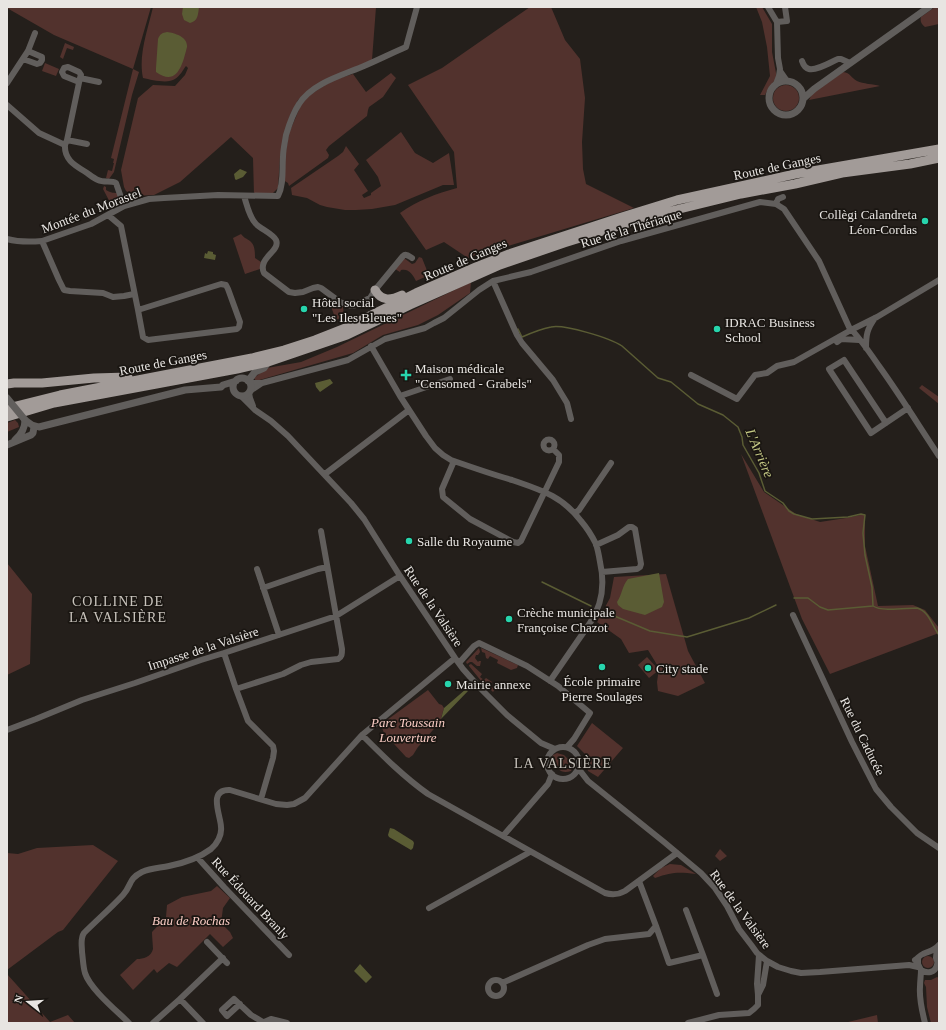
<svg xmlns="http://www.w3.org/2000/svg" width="946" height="1030" font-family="Georgia,serif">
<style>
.green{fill:#52322d}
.water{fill:#5a5c34}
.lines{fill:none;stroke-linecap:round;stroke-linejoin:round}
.stream{stroke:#5a5c34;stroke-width:1.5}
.minor{stroke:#615e5c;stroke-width:6}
.tertiary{stroke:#615e5c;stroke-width:7}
.primary{stroke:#a29b98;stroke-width:9}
.tertiary-bridge{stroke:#615e5c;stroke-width:7}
.poi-dot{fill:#27d5ad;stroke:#1a1612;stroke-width:1.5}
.labels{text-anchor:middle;stroke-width:3.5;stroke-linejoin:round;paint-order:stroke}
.street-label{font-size:13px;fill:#e8e5e2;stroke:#1a1612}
.poi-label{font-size:13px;fill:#e8e5e2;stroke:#1a1612;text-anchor:start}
.park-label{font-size:13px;font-style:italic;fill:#faccc4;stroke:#1a1612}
.water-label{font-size:14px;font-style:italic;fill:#c4c884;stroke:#1a1612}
.neighbourhood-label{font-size:14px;letter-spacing:1px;fill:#c8c3bc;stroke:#1a1612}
</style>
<rect width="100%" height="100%" fill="#241f1b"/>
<path class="green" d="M7 7H151L133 69 139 72 132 95 114 172 109 179 106 178 108 170 112 171 114 163H113L114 159 111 158 133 69 54 35 7 8Z
M153 7H376L372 60 309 90 298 100 290 115 280 157 278 188 272 194 254 195 253 158 231 137 180 182 154 195 133 196 126 191 124 187 121 170 138 98 153 85 175 86 185 75 188 68 186 66C183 70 180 76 175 79 168 84 152 80 143 78 138 55 148 29 153 7Z
M530 7H551L565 40 580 59 585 98 582 142 583 169 586 184 634 208 468 258 444 242 426 250 400 213C418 200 436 194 457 188L454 152 408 85 442 68Z
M756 7H762L772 24V52L777 78 769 87 765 95H760L770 76 767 47 762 22Z
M935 7H939V24L925 27C921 24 920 21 921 17Z
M65 43 74 47 73 50 67 48 63 59 60 57Z
M45 63 59 69 56 76 42 71Z
M843 72C851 73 850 77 857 81 863 84 873 84 880 86L809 100 812 94Z
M391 73 396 78 383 97 369 107 368 110 367 116 329 146 326 150 329 155 328 158 289 186 288 183 283 180 284 163 289 133 301 105 307 97 325 85 337 79 353 74 366 92Z
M773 98a13 13 0 1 1 26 0a13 13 0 1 1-26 0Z
M401 132 415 153 433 163 449 153 454 185H443L395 205 372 209 356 210H345L327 207 320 205 307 198 292 195 291 188 338 156 343 152 346 146 359 164 354 170 368 191 362 195 364 198 371 195V193L381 186 378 177 366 160Z
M104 186 106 187V190C111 193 114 193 119 193L120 201 118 206 113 208 103 189Z
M241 234C244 238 246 238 250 241 255 245 255 252 255 258L261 262 260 269 245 274 233 238Z
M419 257 422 258 428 273 432 271 434 275 426 279 425 277 416 281C413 275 409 268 401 270L400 272 395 269 404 258 412 264 415 263Z
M471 282 470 293 438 315 418 325 383 335 353 353 256 381 254 378 267 368 301 362 337 347Z
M333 301 343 307 344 316 336 320 330 304Z
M922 385 939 397V404L919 388Z
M15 420 18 423 19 427 7 432V423Z
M741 454 764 492 796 514 820 522 846 518 865 514V546L878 606 913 605 925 610 939 628V633L830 674 802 619Z
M7 563 32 594 30 664 7 675Z
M666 574 688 651 705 683 678 696 658 691 657 682 659 668 648 650 629 653 621 639 597 622 610 598 614 577Z
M479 648 480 652 478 655H476L475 658 478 662 479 661H481L480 666H477L472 662H470L467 664 466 662Z
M481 648 518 665 517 668 511 670 497 663 498 660 490 656 488 659 486 658 485 653 482 652Z
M647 657 659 670 649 678 638 665Z
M471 664 482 674 480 677 484 680 486 678 492 682 489 686 493 688 495 685 497 687 493 692 491 690 486 687 469 666V665Z
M428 690 439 704 442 705 444 708 440 722 418 747 413 755 409 758 406 757 384 733 382 728 387 720Z
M592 723 623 748 598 777 588 771 584 753 577 746Z
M557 753 564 755 573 764V767L571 771C561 774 558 769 551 762L553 755Z
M93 845 118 861 63 930 58 932 7 970V853L18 854 37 848Z
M720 849 727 856 720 861 715 856Z
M670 864 681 865 696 874C678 872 672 872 655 878L653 876 661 868Z
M217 886 230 898 223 908 221 923 230 932 233 938 223 947 210 934 177 967 169 963 157 973 154 969 133 990 120 975 137 959C143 959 151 957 153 949 153 946 152 937 152 932L166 917 167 905 182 897 211 891Z
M922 962a6 6 0 1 1 12 0a6 6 0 1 1-12 0Z
M7 974 50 1022 68 1015 75 1023H7Z
M937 977 939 978V1023H931L927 1007 926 987 924 983 925 980H931Z
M877 1015 878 1023H844Z"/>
<path class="water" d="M183 7H199C198 15 198 21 190 23L184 20 182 14Z
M167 32C175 33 188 37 187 47 183 62 178 88 156 72V68L158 39C160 34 162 33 167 32Z
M240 169 247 172 243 177 236 180 235 179 234 174Z
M208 251 213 252V254L216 255 215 260 204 258 205 253 207 254Z
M330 379 333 383 320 392 316 387 315 383Z
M659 573 664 602 662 607 645 615 623 609 618 605 617 602C622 595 622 586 628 579Z
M466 689 468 691 441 719 444 708Z
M390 828 394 829 413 841 414 843 413 848 411 850 389 837 388 835Z
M360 964 372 977 366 983 354 971Z"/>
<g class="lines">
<path class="stream" d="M518 329 522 337C531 333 541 329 551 327 564 324 610 338 622 346L658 378 671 382 698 404 723 415 738 427 742 437 743 445 759 473 765 491 783 503 789 511 794 514 812 519 848 517 861 514 865 515 863 533 865 555 872 587 873 606
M542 582 591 606
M794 598H808L820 607 828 610 873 606C882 612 906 608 917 608 929 611 932 626 939 635
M605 612 650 631 687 637 749 618 776 605"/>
<path class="minor" d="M768 7 777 22 778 58 780 69 779 76 776 84
M777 22 787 21 785 7
M23 59 37 64 40 63 42 60V57L28 51
M802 61C803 64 805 68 809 69 816 71 831 62 838 59H841L850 63
M780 71 787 81
M80 78 99 82
M7 83 28 51 35 33
M7 105 39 133 65 145C64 159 74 165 84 171 89 174 93 178 98 180 104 183 111 180 116 183L124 206
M67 140 87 144
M65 145 67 140 80 78 81 75 79 72 68 67 64 68 62 72 64 76 79 82
M244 196C247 205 249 217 256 224 261 229 273 234 276 240 281 251 257 258 264 273L289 292 295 293 303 292 313 288 318 287 321 288 340 302 348 305 353 306 370 298 375 290 403 256C406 253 409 256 412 258
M776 204 778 199 783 197
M108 215 121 226 138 310 221 284 226 285 228 289 240 322 239 327 237 329 148 340 143 337 138 310
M7 239C18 242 31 242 42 241L91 224 124 206 149 199 164 198 218 195 278 196C284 184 282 170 283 157 283 150 285 142 286 135 289 125 293 113 299 104 312 83 343 75 364 66 378 60 392 53 406 47L417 7
M42 241 59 280 64 290 70 291 103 293 113 297 124 296 134 294
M493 281 517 335 522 343 553 380 567 403 571 419
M837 342 841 339 859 340
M371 346 400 396 426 436 435 448 443 455 451 460C471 467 491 474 512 480 541 490 562 496 581 521 587 528 592 536 596 544 598 550 599 556 600 562 605 584 602 605 590 623L550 681
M866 348C866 335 867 329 875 318
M691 375 737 399 755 375 767 373 777 366 794 362 851 330 877 317 939 280
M250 383H262L337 363 348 360 385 339 425 328 434 323 444 318 479 290 493 281 531 272 621 241 760 202 776 204 784 209 819 261 849 327C860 338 870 353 879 366 900 395 919 426 939 456
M250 391 262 383
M249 393 250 398 253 406
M241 396 255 410 271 421 288 436 351 503 364 519 400 576 455 658 463 669 479 687 507 715 541 743 555 749
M400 396 450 379
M886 423 844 360 829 369 871 433 908 408
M543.5 445a5.5 5.5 0 1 1 11 0a5.5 5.5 0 1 1-11 0Z
M454 461 442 489 443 497 470 519 513 542 518 543 521 541 559 462V455L553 449
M325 474 409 410
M575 513 579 510 611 463
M596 545 618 535 629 527H632L635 529 641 564 640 567 637 569 602 572
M257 569 279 635
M263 588 318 569 327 567
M793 615 852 742 876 789 891 807 917 833 939 848
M224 653 236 689 248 721 273 746 274 751 273 758 261 799
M455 658 362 735C383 756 404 777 428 794L605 893C612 895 618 895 625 891L677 853
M459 663 474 646 479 643 527 666 558 686 590 713 574 739 567 747
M236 689 283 674 301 665 311 662 338 659C342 657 342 654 342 649L321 531
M7 730 36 719 82 700 135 683 201 660 224 653 336 616 400 576
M547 763a16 16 0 1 1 32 0a16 16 0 1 1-32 0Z
M578 768 588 781 664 842 701 873 715 888 727 906 739 929 752 946 757 953 767 961 778 967 791 971 801 973 820 972 909 965 918 967
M503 836 548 784 552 774
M197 857 224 887 289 955
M429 908 530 852
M656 926 669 963 703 955 686 910
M207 942 227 963
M703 955 717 994
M918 958V964L921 970C927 974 935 973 937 965 938 960 937 962 936 958 936 955 937 951 937 947
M915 960C918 958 920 955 923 954 929 951 934 951 939 945
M921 970C921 976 920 981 920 987 919 999 922 1011 925 1023
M488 988a8 8 0 1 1 16 0a8 8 0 1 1-16 0Z
M502 983 588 945 605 939 649 934 656 926 639 881
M758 995 763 985 767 961
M180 999 223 958
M240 1004 227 1016 222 1010 234 999 251 1015 263 1022
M129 1023C117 1011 90 989 85 973 83 966 83 959 82 952 82 945 80 939 84 933 97 920 111 908 123 895 132 885 128 879 142 872 151 868 160 868 169 866 184 863 199 858 211 849 217 844 222 835 221 827 221 816 207 789 230 790L276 804 287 805 294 804 305 798 362 735
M153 1023 180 999 203 1023
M262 1023 271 1019 287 1023
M688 1023 719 1015 749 1013 754 1009 758 1005V995L757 984 759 955"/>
<path class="tertiary" d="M769 98a17 17 0 1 1 34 0a17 17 0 1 1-34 0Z
M803 99 814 89 929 7
M233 387a9 9 0 1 1 18 0a9 9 0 1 1-18 0Z
M248 381 255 372 264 368 268 362
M25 420 32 425 39 427 185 390 221 387 223 385 236 381
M15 440C22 434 25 428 25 420
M7 445 31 435 33 433 34 427"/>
<path class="primary" d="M375 290C382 302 391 300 402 295
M7 384 14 383H42L94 378 128 377
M7 409 16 406 60 395 252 358 284 350 315 340 343 329 416 293 476 267 509 254 622 217 677 200 795 174 939 149
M7 417 54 403 237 369 268 362 347 335 410 305 500 265 564 243 651 216 741 194 795 184 842 173 910 164 939 158"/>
<path class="tertiary-bridge" d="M7 398 25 420"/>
</g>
<g class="poi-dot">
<circle cx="925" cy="221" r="4"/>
<circle cx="304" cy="309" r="4"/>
<circle cx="717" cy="329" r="4"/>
<path d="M404 369h4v4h4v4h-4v4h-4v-4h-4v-4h4z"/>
<circle cx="409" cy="541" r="4"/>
<circle cx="509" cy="619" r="4"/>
<circle cx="602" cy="667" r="4"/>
<circle cx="648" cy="668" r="4"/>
<circle cx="448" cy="684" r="4"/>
</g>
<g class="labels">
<g class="street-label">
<text transform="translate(777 166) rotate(-12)" y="5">Route de Ganges</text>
<text transform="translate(91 210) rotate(-21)" y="5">Montée du Morastel</text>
<text transform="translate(631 228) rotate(-17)" y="5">Rue de la Thériaque</text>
<text transform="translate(465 259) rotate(-23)" y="5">Route de Ganges</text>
<text transform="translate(163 362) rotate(-11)" y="5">Route de Ganges</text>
<text transform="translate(434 606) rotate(56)" y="5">Rue de la Valsière</text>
<text transform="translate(203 648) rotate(-18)" y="5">Impasse de la Valsière</text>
<text transform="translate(863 736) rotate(64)" y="5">Rue du Caducée</text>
<text transform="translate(251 898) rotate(47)" y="5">Rue Édouard Branly</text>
<text transform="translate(741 909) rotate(54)" y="5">Rue de la Valsière</text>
</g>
<g class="poi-label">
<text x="917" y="219" text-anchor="end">Collègi Calandreta<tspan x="917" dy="15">Léon-Cordas</tspan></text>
<text x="312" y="307">Hôtel social<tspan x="312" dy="15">"Les Iles Bleues"</tspan></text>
<text x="725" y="327">IDRAC Business<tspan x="725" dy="15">School</tspan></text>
<text x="415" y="373">Maison médicale<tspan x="415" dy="15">"Censomed - Grabels"</tspan></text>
<text x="417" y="546">Salle du Royaume</text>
<text x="517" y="617">Crèche municipale<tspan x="517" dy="15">Françoise Chazot</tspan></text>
<text x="656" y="673">City stade</text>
<text x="602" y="686" text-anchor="middle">École primaire<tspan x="602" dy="15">Pierre Soulages</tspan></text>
<text x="456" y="689">Mairie annexe</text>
</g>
<g class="park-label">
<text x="408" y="727">Parc Toussain<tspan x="408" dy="15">Louverture</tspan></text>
<text x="191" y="925">Bau de Rochas</text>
</g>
<g class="water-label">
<text transform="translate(760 453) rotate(67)" y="5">L'Arrière</text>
</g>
<g class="neighbourhood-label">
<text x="118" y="606">COLLINE DE<tspan x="118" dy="16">LA VALSIÈRE</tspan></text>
<text x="563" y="768">LA VALSIÈRE</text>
</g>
</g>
<rect width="946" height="1030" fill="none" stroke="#e8e5e2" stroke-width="16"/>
<g transform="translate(28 1002) rotate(287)" stroke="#1a1612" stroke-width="3" paint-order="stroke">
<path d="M0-3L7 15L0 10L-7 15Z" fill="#e8e5e2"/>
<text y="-6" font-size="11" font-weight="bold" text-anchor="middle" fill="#e8e5e2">N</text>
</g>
</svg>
